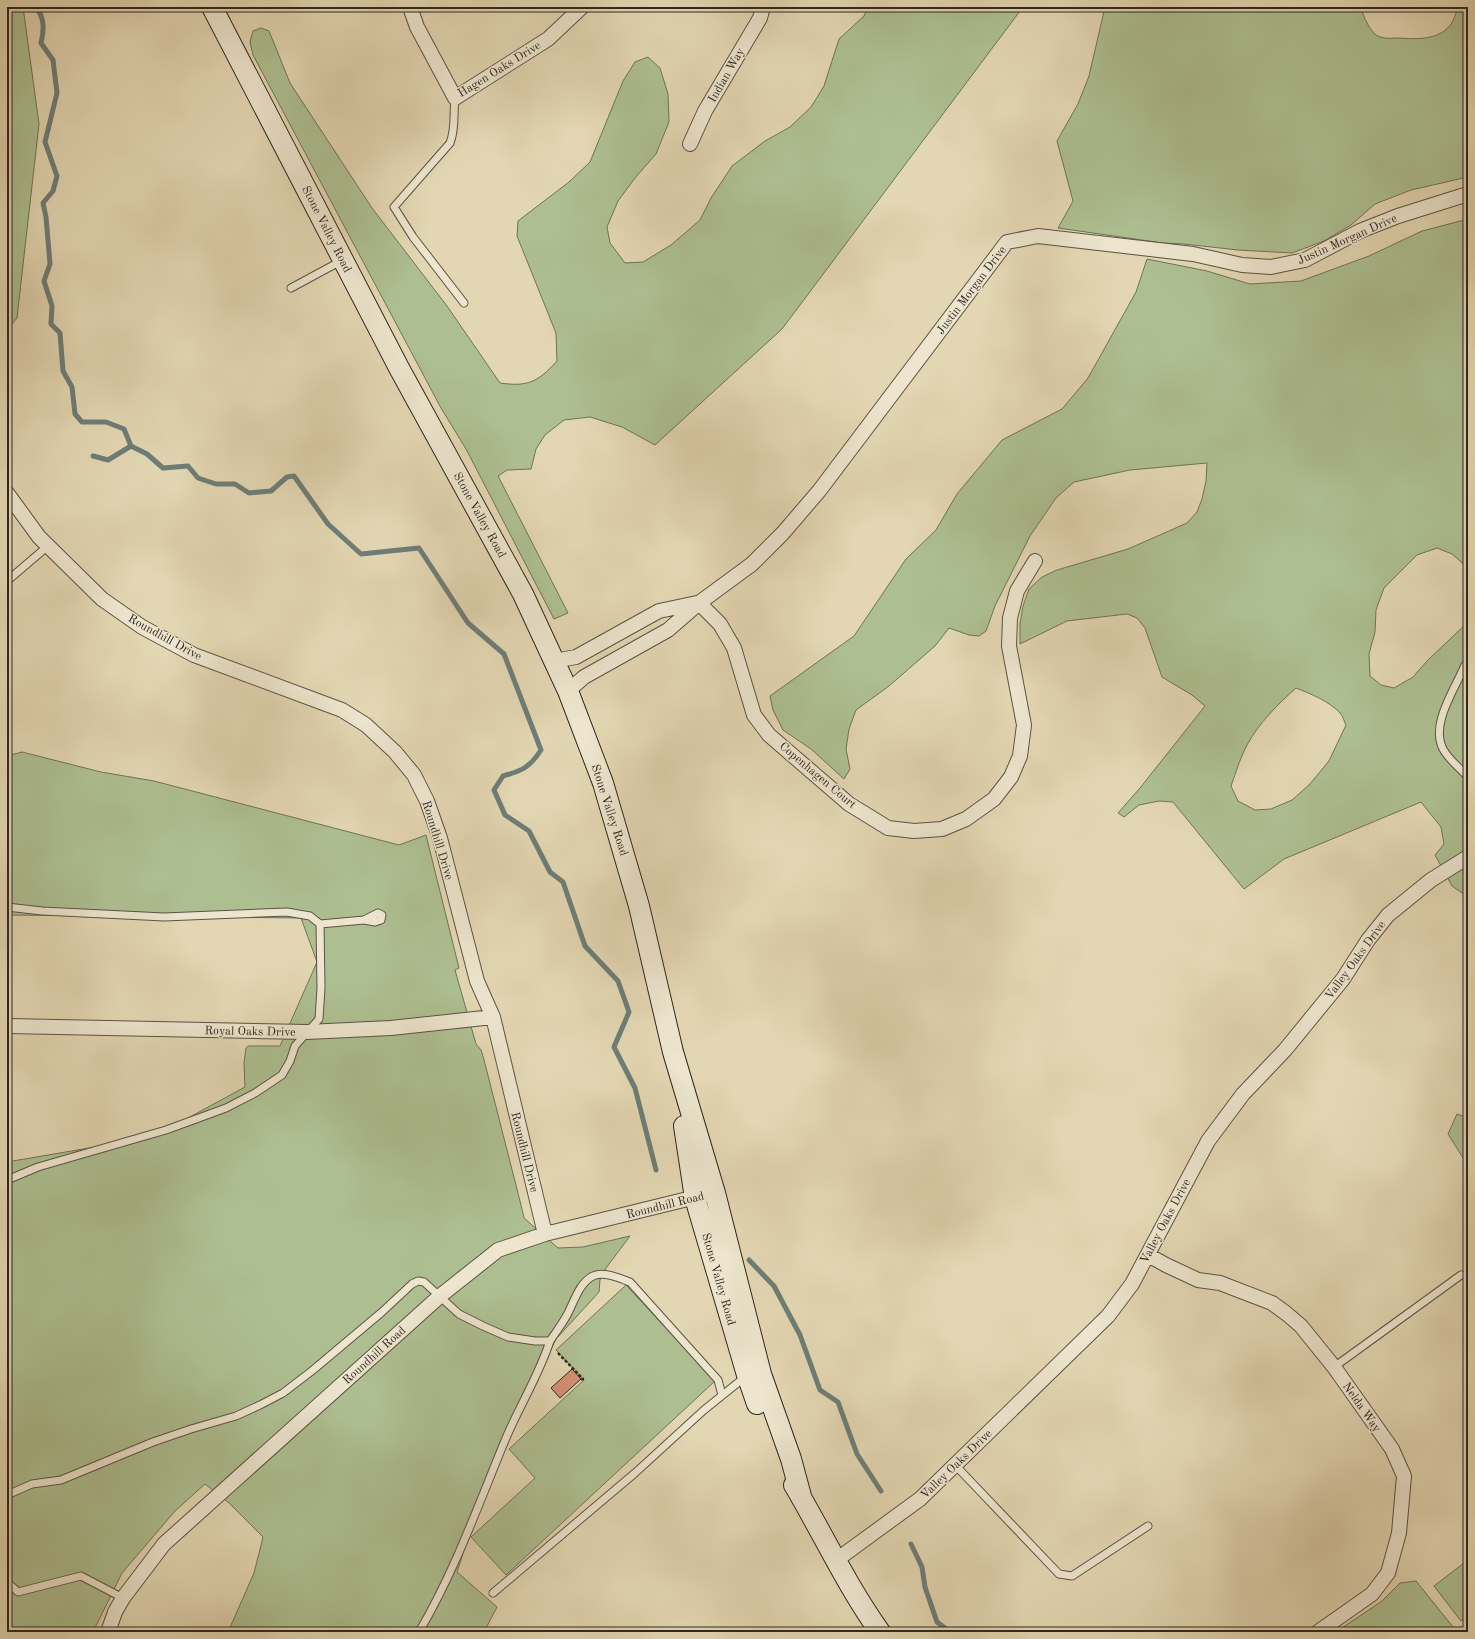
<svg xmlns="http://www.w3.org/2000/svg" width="1475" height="1639" font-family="'Old Standard TT',serif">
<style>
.green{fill:#adbf91;stroke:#6e7358;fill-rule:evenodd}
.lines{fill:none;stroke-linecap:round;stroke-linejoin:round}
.stream{stroke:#6d7e78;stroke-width:5}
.building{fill:#d58f74;stroke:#2f271e}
.lane-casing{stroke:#5c5343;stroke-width:9}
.street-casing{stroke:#5c5343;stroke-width:16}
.secondary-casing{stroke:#2f271e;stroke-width:22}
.path{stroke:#2f271e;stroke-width:2.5;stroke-dasharray:3 2;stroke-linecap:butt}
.lane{stroke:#ede5ce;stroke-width:7}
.street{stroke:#ede5ce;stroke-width:14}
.secondary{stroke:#ede5ce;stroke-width:20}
.labels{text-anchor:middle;stroke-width:3;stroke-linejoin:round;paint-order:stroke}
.street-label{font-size:12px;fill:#2f271e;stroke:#ede5ce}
</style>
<rect width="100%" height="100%" fill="#e3d7b3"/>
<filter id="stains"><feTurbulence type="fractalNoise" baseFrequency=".005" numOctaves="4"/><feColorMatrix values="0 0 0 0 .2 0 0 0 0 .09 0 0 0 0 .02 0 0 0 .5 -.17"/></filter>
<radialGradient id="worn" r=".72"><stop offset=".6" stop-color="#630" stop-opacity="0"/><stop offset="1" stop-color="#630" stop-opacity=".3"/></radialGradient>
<path class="green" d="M7 7H23L39 124 17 318 7 330Z
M868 7H1023L782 329 655 445 622 427 590 417 564 420 545 435 536 449 531 469 507 470 498 476 568 613 554 619 466 449 441 408 253 55 250 42 253 31 261 28 269 31 290 83 372 208 447 306 500 383C528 387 538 382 557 361L556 333 517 236 518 221 569 182 590 162 623 81 635 62 648 57 660 68 668 94 669 122 656 154 635 178 618 201 607 227 610 243 625 263 643 262 671 245 700 220 711 198 732 166 765 141 790 127 811 107 824 86 839 39 864 16Z
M1105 7H1360C1364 16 1370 34 1380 37 1386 39 1393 38 1399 38 1425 40 1453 39 1457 7H1468V177L1411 190 1375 204 1351 225 1324 241 1292 253 1238 250 1184 244 1163 243 1058 228 1073 201 1057 141 1078 104 1089 76Z
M1468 219V568L1452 554 1437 548 1417 555 1384 588 1376 610 1375 632 1369 654 1370 676 1381 685 1394 688 1413 677 1428 660 1468 622V897L1452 886 1435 855 1444 844 1441 827 1421 802 1284 859 1244 889 1173 802 1159 801 1139 805 1124 817 1118 813 1140 788 1205 706 1192 695 1162 677 1145 628 1137 618 1127 614 1067 621 1020 644V624L1023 606 1029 589 1042 577 1057 570 1128 549 1187 523 1197 512 1202 499 1206 481 1207 463 1130 470 1074 482 1056 498 1030 536 995 606 986 631 979 636 969 635 949 628 935 646 889 686 856 710 849 729 846 749 850 769 844 779 811 749 783 730 773 710 770 696 854 636 906 559 936 530 957 494 1002 440 1062 409 1088 378 1136 292 1147 259 1207 271 1250 284 1301 281 1369 256 1422 231ZM1296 688C1311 694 1329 701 1340 713 1343 716 1344 721 1346 725L1329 761 1309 785 1292 800 1271 809 1255 810 1238 801 1231 786C1236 772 1240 758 1247 745 1259 723 1278 704 1296 688Z
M22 752 101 772 154 781 399 845 426 835 459 968 455 970 476 1044 481 1050 483 1056 521 1205 524 1218 558 1248 583 1247 630 1236 606 1268 600 1280 599 1292 556 1339 493 1470 477 1510 457 1572 497 1607 484 1632H228L254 1573 263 1537 229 1503 205 1484 175 1511 122 1573 93 1632H7V1162L136 1140 166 1130 245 1087 244 1063 246 1048 248 1046H280L317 962 301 918 7 915V756Z
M1457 1114 1468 1118V1166L1448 1134Z
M626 1285 715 1381 506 1575 471 1537 535 1478 509 1449 584 1380 556 1350Z
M1468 1560V1615L1461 1621 1434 1586Z
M1416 1581 1457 1632H1336L1382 1601 1400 1583Z"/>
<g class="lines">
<path class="stream" d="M36 7C45 19 44 29 41 43L53 60 57 93 45 142 57 176 53 191 43 203 46 217 50 264 44 281 52 306 51 324 60 333 63 371 72 387 75 414 82 422H106L124 429 131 446 147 454 163 468 188 466 198 478 216 484H235L249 493 271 491 287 477 294 476 328 524 361 554 419 548 468 623 504 654 541 750C530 767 522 771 503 776L494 790 505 815 529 831 550 872 563 882 585 946 618 981 629 1012 614 1047 635 1088 656 1170
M93 456 108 460 131 446
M749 1260 774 1286 800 1335 820 1390 838 1402 857 1454 881 1491
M911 1544 922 1567 925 1587 937 1622 950 1632"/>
</g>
<path class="building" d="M572 1369 581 1379 560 1398 551 1388Z"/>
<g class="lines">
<g class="lane-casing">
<path id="lane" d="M455 98C453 113 456 128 450 143L394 207 413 237 464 303
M291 288 341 261
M7 581 48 546
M1468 663 1465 665C1455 689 1430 724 1443 749 1449 760 1460 768 1468 777
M7 907 42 911 164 917 287 912 310 916 320 924
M7 1180 38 1167 166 1130 226 1108 255 1093 282 1075 290 1061 295 1046 319 1019 321 988 320 924 364 920 375 922 381 920 382 915 378 913 364 920
M550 1341C556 1332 562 1324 567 1315 574 1302 579 1283 593 1276 604 1271 619 1278 630 1282L718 1380 722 1395
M1334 1367 1461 1275
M955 1465 1059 1574 1072 1576 1148 1526
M7 1495 32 1484 61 1480 153 1442 191 1429 236 1416 260 1405 283 1393 313 1370 382 1312 412 1284 418 1281 424 1282 459 1314 483 1326 508 1337 535 1341H550C539 1375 520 1405 506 1438 479 1503 455 1571 419 1632
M7 1582 18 1592 81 1576 123 1598
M493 1593 635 1473 704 1410 745 1377"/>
</g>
<g class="street-casing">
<path id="street" d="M410 7 417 27 455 98 548 39 582 7
M690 144 705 111 760 18 763 7
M7 493 39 537 102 599 142 627 194 655 342 710 366 725 395 752 414 775 427 801 440 838 477 981 493 1017 545 1234
M699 603 720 624 734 648 754 715 769 735 849 804 888 828 914 831 942 829 966 819 994 799 1011 777 1020 756 1024 725 1009 646 1010 618 1017 591 1035 561
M554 661 576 657 659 611 697 603
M568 691 584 677 668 630 699 603 752 564 783 533 819 491 1007 242 1038 236 1193 254 1242 265 1271 267 1305 260 1360 231 1398 216 1468 194
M7 1026 307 1032 391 1028 493 1017
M1148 1255 1166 1265 1198 1280 1220 1283 1272 1303 1287 1314 1301 1326 1334 1367 1392 1449 1404 1476 1399 1533 1388 1573 1372 1594 1318 1632
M835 1561 920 1499 1108 1316 1132 1284 1208 1141 1243 1094 1285 1050 1343 979 1368 940 1388 915 1431 880 1468 857
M108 1632 115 1612 123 1598 164 1544 440 1296 498 1250 545 1234 704 1195"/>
</g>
<g class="secondary-casing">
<path id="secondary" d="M212 7 399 368 523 594 568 691 603 783 639 906 673 1052 715 1193 761 1374 791 1459 801 1496
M684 1126 695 1198 747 1375 757 1404
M794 1485C823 1534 847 1586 880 1632"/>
</g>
<path class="path" d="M558 1353 583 1379 580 1380"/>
<use href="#lane" class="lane"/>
<use href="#street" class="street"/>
<use href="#secondary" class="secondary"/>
</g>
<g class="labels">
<g class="street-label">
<text transform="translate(499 69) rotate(-32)" y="4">Hagen Oaks Drive</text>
<text transform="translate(726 75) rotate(-60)" y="4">Indian Way</text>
<text transform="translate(327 229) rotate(63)" y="4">Stone Valley Road</text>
<text transform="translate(1347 239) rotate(-24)" y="4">Justin Morgan Drive</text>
<text transform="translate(971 290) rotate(-53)" y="4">Justin Morgan Drive</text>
<text transform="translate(480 515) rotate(61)" y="4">Stone Valley Road</text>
<text transform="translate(165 637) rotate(29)" y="4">Roundhill Drive</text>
<text transform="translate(818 775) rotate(40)" y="4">Copenhagen Court</text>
<text transform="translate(610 810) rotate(72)" y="4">Stone Valley Road</text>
<text transform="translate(438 840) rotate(73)" y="4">Roundhill Drive</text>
<text transform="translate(1355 960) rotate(-54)" y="4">Valley Oaks Drive</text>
<text transform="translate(250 1031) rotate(1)" y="4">Royal Oaks Drive</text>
<text transform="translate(525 1152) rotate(76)" y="4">Roundhill Drive</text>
<text transform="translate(665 1205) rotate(-14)" y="4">Roundhill Road</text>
<text transform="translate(1165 1221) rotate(-62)" y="4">Valley Oaks Drive</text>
<text transform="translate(719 1279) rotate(74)" y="4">Stone Valley Road</text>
<text transform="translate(374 1355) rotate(-42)" y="4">Roundhill Road</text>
<text transform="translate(1362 1407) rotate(55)" y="4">Nelda Way</text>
<text transform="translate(956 1464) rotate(-44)" y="4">Valley Oaks Drive</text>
</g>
</g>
<rect width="1475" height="1639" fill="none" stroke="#e3d7b3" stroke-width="24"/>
<rect x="8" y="8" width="1459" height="1623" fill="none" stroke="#2f271e" stroke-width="2"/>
<rect x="12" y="12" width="1451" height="1615" fill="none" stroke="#2f271e"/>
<rect width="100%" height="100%" filter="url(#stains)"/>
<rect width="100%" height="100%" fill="url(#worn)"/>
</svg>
